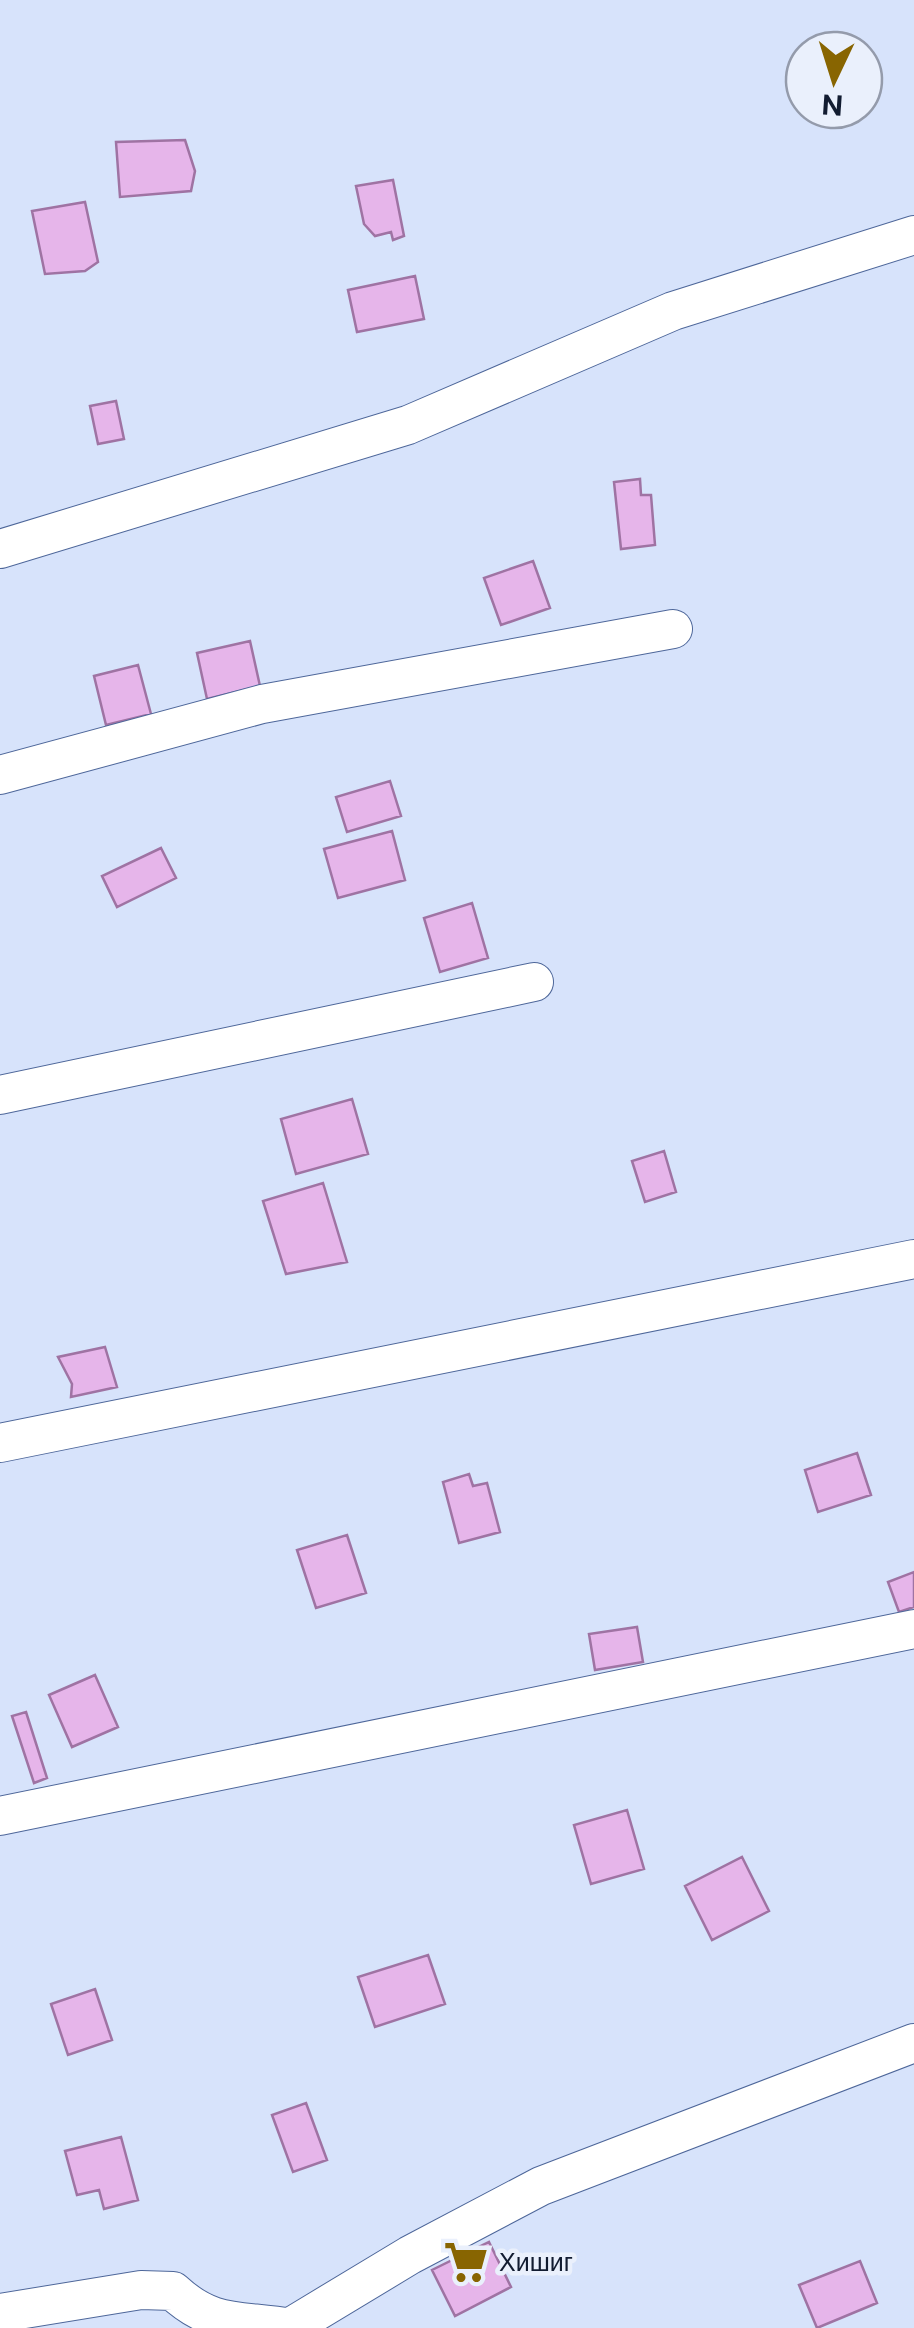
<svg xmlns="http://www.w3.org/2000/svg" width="914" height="2328" font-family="'Public Sans',sans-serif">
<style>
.building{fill:#e6b5ea;stroke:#9f73a3;stroke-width:2.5}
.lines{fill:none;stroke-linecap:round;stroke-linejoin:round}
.minor-casing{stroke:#4e679a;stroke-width:40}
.minor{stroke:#fff;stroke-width:38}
.labels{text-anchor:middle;stroke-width:9;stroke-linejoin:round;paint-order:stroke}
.poi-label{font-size:25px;fill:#121c31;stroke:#eaf0fc;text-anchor:start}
</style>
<rect width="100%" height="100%" fill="#d7e3fb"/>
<path class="building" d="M185 140 195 171 191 191 120 197 116 142Z
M393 180 404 236 393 240 391 232 375 236 364 224 356 186Z
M85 202 98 262 85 271 45 274 32 211Z
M415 276 424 319 357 332 348 290Z
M116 401 124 439 98 444 90 406Z
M640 479 641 495H651L655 545 621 549 614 482Z
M533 561 550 608 501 625 484 578Z
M250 641 260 686 207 699 197 653Z
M138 665 151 714 106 725 94 676Z
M390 781 401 816 347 832 336 797Z
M392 831 405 880 338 898 324 849Z
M161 848 176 878 117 907 102 876Z
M472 903 488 958 440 972 424 918Z
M352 1099 368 1154 296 1174 281 1119Z
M664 1151 676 1192 645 1202 632 1161Z
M323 1183 347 1262 286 1274 263 1201Z
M105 1347 117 1387 71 1397 72 1384 58 1357Z
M857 1453 871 1495 818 1512 805 1470Z
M469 1474 473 1486 487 1483 500 1532 459 1543 443 1482Z
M347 1535 366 1593 316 1608 297 1550Z
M914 1572V1607L899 1612 888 1582Z
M637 1627 643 1662 595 1670 589 1634Z
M95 1675 118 1727 72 1747 49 1695Z
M26 1712 47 1778 34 1783 12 1716Z
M627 1810 644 1869 591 1884 574 1825Z
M742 1857 769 1911 712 1940 685 1886Z
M428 1955 445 2004 375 2027 358 1977Z
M95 1989 112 2040 68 2055 51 2004Z
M306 2103 327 2160 293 2172 272 2115Z
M121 2137 138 2200 104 2209 99 2190 77 2195 65 2151Z
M489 2242 511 2287 455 2316 432 2270Z
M860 2261 877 2303 817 2328 799 2285Z"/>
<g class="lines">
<g class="minor-casing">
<path id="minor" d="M0 549 408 425 673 311 914 235
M0 775 262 704 673 629
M0 1095 534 982
M0 1443 914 1259
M0 1816 914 1629
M0 2313 141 2290 173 2291C213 2328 240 2319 291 2328
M289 2328 410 2255 541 2186 914 2043"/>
</g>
<use href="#minor" class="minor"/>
</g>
<defs>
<g id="supermarket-bare" transform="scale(3.45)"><path d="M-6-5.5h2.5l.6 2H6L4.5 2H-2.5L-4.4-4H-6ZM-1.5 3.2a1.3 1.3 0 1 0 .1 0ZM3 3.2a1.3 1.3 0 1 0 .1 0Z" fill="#886501" stroke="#eaf0fc" stroke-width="2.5" paint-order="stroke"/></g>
</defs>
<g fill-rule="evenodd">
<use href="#supermarket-bare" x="466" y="2262"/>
</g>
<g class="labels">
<g class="poi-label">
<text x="499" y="2271">Хишиг</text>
</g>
</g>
<g transform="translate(834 80) rotate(184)"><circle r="48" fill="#eaf0fc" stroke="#949bab" stroke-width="2.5"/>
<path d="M0-8L18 38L0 25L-18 38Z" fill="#886501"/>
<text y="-15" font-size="28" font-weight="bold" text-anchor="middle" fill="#121c31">N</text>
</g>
</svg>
